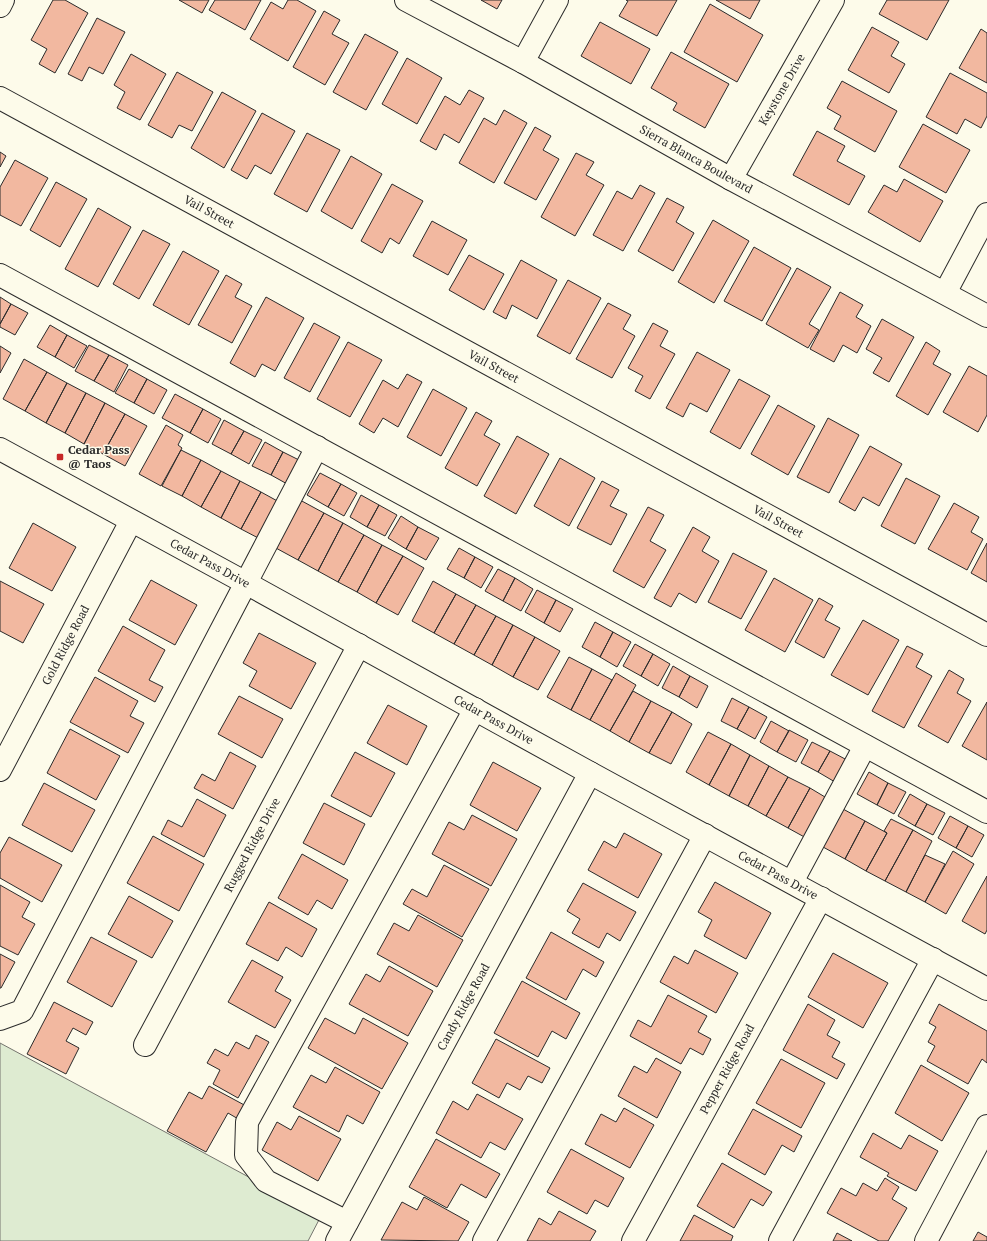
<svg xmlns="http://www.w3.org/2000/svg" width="987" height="1241" font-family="'PT Serif',serif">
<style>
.green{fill:#deebd1;stroke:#74746e}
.building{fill:#f2b8a0;stroke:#2b2b2b}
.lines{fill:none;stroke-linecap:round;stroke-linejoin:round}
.minor-casing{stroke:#2b2b2b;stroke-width:24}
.minor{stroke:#fdfbea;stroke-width:22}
.poi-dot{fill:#c62828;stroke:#fdfbea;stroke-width:1.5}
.labels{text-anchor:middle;stroke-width:3;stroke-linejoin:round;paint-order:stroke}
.street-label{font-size:12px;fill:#2b2b2b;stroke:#fdfbea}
.poi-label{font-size:12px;font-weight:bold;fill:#2b2b2b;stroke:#fdfbea;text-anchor:start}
</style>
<rect width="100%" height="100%" fill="#fdfbea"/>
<path class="green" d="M0 1043 321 1216 308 1241H0Z"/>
<path class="building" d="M53 0H65L88 13 55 73 39 64 47 49 31 40Z
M179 0H209L202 13Z
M215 0H261L245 30 209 10Z
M288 0H297L316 11 288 61 250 39 271 2 283 9Z
M481 0H502L497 9Z
M626 0H677L657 36 619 16 628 1Z
M716 0H760L750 19Z
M887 0H949L927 40 879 14Z
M710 4 763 35 737 82 684 52Z
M324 11 340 20 332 34 349 43 325 85 293 67Z
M97 18 125 32 103 74 89 67 82 81 68 74Z
M600 22 650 49 631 84 581 56Z
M872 27 899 42 891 56 905 64 889 93 848 70Z
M981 29 987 33V83L959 68Z
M365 34 398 52 366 110 333 92Z
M671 52 729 84 705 128 673 110 677 103 651 88Z
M131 54 166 74 140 120 117 108 125 92 114 85Z
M407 58 442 78 417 124 382 104Z
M177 72 213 92 192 131 179 125 172 138 148 125Z
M950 73 987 93V116L981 128 965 119 957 134 926 117Z
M842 81 897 111 875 152 834 129 841 116 827 108Z
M469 90 484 98 459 143 444 134 436 150 420 141 445 96 460 105Z
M222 92 256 111 224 168 191 148Z
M504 110 527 123 494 183 459 163 484 118 496 125Z
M262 113 295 131 271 174 255 165 247 179 231 170Z
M923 124 970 150 946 193 899 167Z
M535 127 551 136 543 150 559 159 536 200 504 183Z
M817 131 845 146 837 161 865 176 849 205 793 175Z
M307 133 340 150 307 212 274 194Z
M0 152 6 156 0 167Z
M576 153 594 162 586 175 604 185 575 236 541 217Z
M351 156 382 174 352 229 321 211Z
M15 160 48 178 21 226 0 215V187Z
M904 179 943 201 920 242 868 212 884 185 897 192Z
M56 182 87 199 60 247 30 230Z
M392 184 423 201 399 244 390 238 382 253 361 241Z
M640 185 655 193 623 251 593 235 617 191 632 199Z
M667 198 684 207 676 222 694 233 673 271 638 251Z
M98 208 131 227 98 287 65 269Z
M713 220 749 241 714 303 678 282Z
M432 221 467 240 448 275 413 256Z
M143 230 170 244 139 299 113 284Z
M754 247 791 268 762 321 724 301Z
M183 251 219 271 189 325 153 305Z
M469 255 504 274 484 310 449 290Z
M521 260 557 280 537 319 512 305 506 319 493 312Z
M797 268 831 287 809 324 819 330 808 348 766 324Z
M226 275 242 284 235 297 252 306 232 343 198 325Z
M568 280 601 298 570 354 537 336Z
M840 292 863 305 856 317 871 326 857 353 843 345 834 362 810 349Z
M0 297 11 304 0 324Z
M266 297 304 318 275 371 262 364 255 377 230 363Z
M608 303 631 315 623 329 635 336 612 378 576 359Z
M11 304 28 313 15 335 0 327V324Z
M882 319 914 337 889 382 873 373 882 358 866 349Z
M314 323 340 337 310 392 284 378Z
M653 323 668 331 660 346 675 354 650 399 635 391 643 376 628 368Z
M50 325 67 335 55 357 37 347Z
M67 335 87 346 74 368 55 357Z
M348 342 382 360 350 417 317 399Z
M926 342 940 351 933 364 951 374 928 415 896 396Z
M89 345 109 355 94 381 75 371Z
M0 346 11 353 0 373Z
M697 352 730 370 707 412 690 403 683 417 666 408Z
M109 355 128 365 114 392 94 381Z
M24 359 47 372 25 411 3 399Z
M969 366 987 376V415L978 432 943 412Z
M129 369 147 379 134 403 115 393Z
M47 372 67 383 46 423 25 411Z
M407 374 422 382 398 427 383 418 374 433 359 424 383 380 398 389Z
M147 379 167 390 154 414 134 403Z
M739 379 770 396 740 449 710 432Z
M67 383 86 393 65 433 46 423Z
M433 389 467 408 441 456 407 437Z
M86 393 105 403 84 444 65 433Z
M175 394 203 409 190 433 162 418Z
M105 403 125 414 103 454 84 444Z
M778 405 815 426 788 475 751 454Z
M203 409 221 419 208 443 190 433Z
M476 412 492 421 484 435 500 444 477 486 445 468Z
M125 414 147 426 125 466 103 454Z
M828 418 859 435 829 493 797 477Z
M224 420 244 431 231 454 212 444Z
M166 425 183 435 178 445 182 448 161 486 139 474Z
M244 431 262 440 249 464 231 454Z
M517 436 549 454 516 514 484 496Z
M265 442 283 452 271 475 252 466Z
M870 446 902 464 879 506 863 497 855 511 839 502Z
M181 450 201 460 182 496 162 486Z
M283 452 301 461 289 485 271 475Z
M560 458 595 478 569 526 534 506Z
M201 460 221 471 201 507 182 496Z
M221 471 240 481 221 518 201 507Z
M320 473 341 484 328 507 307 495Z
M906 478 940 496 915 544 881 526Z
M240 481 261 492 241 529 221 518Z
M602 481 619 490 610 506 627 514 611 545 577 528Z
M341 484 357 493 344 516 328 507Z
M261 492 281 503 262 540 241 529Z
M361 495 379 505 367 527 350 517Z
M300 500 324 513 298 560 274 547Z
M954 503 979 517 971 532 983 539 967 570 928 549Z
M379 505 397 515 385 536 367 527Z
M648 507 664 515 650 541 666 550 644 588 613 571Z
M324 513 343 523 318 571 298 560Z
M401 516 418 527 406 549 388 538Z
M33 523 76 547 52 591 9 568Z
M343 523 364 535 338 582 318 571Z
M418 527 439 538 426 560 406 549Z
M693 527 710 537 702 551 719 561 696 603 679 593 671 607 654 598Z
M364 535 382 545 357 592 338 582Z
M987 543V582L971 573Z
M382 545 403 556 376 603 357 592Z
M459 548 475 557 464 578 447 569Z
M733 553 767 571 741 619 708 602Z
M403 556 424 568 398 615 376 603Z
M475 557 493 567 481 588 464 578Z
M498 569 515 578 503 601 485 591Z
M515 578 533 589 521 611 503 601Z
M774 578 813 600 785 652 745 630Z
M151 580 197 605 175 645 129 620Z
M0 581 44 604 23 643 0 631Z
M433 581 456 594 434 633 412 621Z
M537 590 556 600 544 623 525 612Z
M456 594 476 605 454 644 434 633Z
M819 598 833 606 825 620 840 628 824 658 795 642Z
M556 600 573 609 560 632 544 623Z
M476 605 496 616 474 655 454 644Z
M496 616 513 625 492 665 474 655Z
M863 620 899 640 868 695 831 675Z
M595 622 613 632 600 657 582 647Z
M513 625 535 637 513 677 492 665Z
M123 626 165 650 149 680 163 687 155 702 98 671Z
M613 632 631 642 617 667 600 657Z
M259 633 316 663 291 709 249 686 257 671 243 663Z
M535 637 560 651 538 690 513 677Z
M635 644 653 654 641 676 623 666Z
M907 646 923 654 916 667 932 676 904 728 872 711Z
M653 654 670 664 658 686 641 676Z
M569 657 592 669 571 710 547 697Z
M673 666 690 676 679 697 662 688Z
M592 669 612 680 590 720 571 710Z
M949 670 964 679 957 693 971 701 948 743 918 726Z
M616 673 636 685 610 731 590 720Z
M690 676 708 686 697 708 679 697Z
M95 677 138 701 130 716 144 723 128 753 70 722Z
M633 691 651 701 629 742 610 731Z
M239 696 283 719 262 758 218 734Z
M732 698 749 707 737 729 721 721Z
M651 701 672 712 649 753 629 742Z
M987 702V760L962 746Z
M388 705 427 726 407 765 367 743Z
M749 707 767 717 755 739 737 729Z
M672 712 692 724 671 764 649 753Z
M771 721 789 731 777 752 760 742Z
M70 729 120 756 96 800 47 773Z
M789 730 808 740 796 762 777 752Z
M708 732 731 744 709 785 686 772Z
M812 742 830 751 818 772 801 763Z
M731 744 750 755 729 796 709 785Z
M830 751 847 760 835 782 818 772Z
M230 752 256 766 233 809 194 788 202 774 215 781Z
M355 752 395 773 371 817 331 796Z
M750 755 769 766 748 806 729 796Z
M493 762 541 788 517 831 470 805Z
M769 766 788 777 766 816 748 806Z
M869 772 888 783 877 805 857 794Z
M788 777 810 788 788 828 766 816Z
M44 783 95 810 72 852 22 825Z
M888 783 906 792 894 814 877 805Z
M810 788 830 800 808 839 788 828Z
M910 794 927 804 915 826 898 816Z
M197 799 226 815 204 857 161 834 168 820 182 827Z
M324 803 365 824 344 865 303 843Z
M927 804 945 813 933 835 915 826Z
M843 809 865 821 845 859 823 847Z
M472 815 517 839 491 886 432 854 449 822 464 830Z
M950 816 968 826 956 848 938 838Z
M891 819 913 830 885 881 866 871 887 833 884 831Z
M865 821 887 833 866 871 845 859Z
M968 826 984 835 972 857 956 848Z
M913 830 932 841 906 892 885 881Z
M624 833 662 854 638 898 588 870 604 841 616 848Z
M153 836 204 864 179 911 127 883Z
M9 837 62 865 42 902 0 878V853Z
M953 851 974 864 946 914 925 902Z
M302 854 348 880 332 909 317 900 308 915 278 898Z
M925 855 945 864 925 902 906 892Z
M444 865 489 889 462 937 403 904 412 889 427 897Z
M987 876V930L985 934 962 921Z
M715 882 771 913 746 959 704 936 712 920 698 912Z
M583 883 636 912 620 941 607 933 599 948 572 933 580 919 567 911Z
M0 885 30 902 22 917 35 924 18 955 0 946Z
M129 896 173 921 152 958 108 934Z
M269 902 317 929 302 957 286 947 278 961 246 944Z
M418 915 463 940 437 987 377 954 394 923 409 931Z
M551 932 604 962 596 977 583 969 566 1000 526 978Z
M91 937 137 961 112 1007 67 982Z
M695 950 738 973 716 1013 660 982 674 956 688 964Z
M833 953 888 983 863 1028 808 997Z
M0 954 15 962 1 988H0Z
M252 960 283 977 275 991 291 1000 275 1028 228 1002Z
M389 966 433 991 408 1036 349 1004 366 974 380 982Z
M522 981 580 1013 566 1039 552 1031 538 1057 494 1033Z
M668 995 707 1016 698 1032 711 1039 703 1055 690 1048 681 1064 630 1036 638 1020 651 1027Z
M54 1002 93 1022 86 1035 73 1028 66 1041 79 1048 66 1074 27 1054Z
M808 1004 835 1020 827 1035 840 1042 832 1057 845 1064 837 1079 783 1050Z
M939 1004 987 1031V1063L982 1059 968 1084 927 1061 935 1046 928 1042 936 1027 929 1023Z
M325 1018 355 1034 363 1018 408 1043 382 1089 308 1048Z
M256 1035 269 1042 238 1098 213 1084 220 1070 207 1063 215 1049 228 1056 236 1042 249 1049Z
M496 1039 550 1068 542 1083 528 1076 520 1090 507 1083 499 1098 472 1083Z
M656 1058 681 1072 657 1118 618 1096 634 1066 647 1073Z
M781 1059 825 1083 801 1128 756 1103Z
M921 1065 969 1093 942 1141 895 1113Z
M335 1067 380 1092 363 1124 347 1115 339 1132 293 1107 311 1075 326 1083Z
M209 1086 248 1107 240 1120 228 1113 206 1152 167 1131 189 1092 202 1099Z
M477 1094 523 1119 505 1150 490 1142 481 1158 436 1133 453 1101 468 1110Z
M624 1108 654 1125 630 1168 585 1144 601 1114 616 1122Z
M753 1109 802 1136 794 1152 782 1145 765 1175 728 1154Z
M299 1116 341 1139 318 1181 262 1150 277 1122 291 1130Z
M873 1133 901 1149 909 1135 938 1151 916 1191 887 1176 889 1173 860 1157Z
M436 1139 500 1174 486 1198 461 1184 447 1208 409 1187Z
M571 1149 624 1178 608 1207 595 1200 587 1214 547 1192Z
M722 1163 772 1192 763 1206 751 1199 734 1228 697 1206Z
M885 1178 899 1187 892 1199 907 1208 888 1241H879L827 1213 841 1188 856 1196 863 1183 877 1191Z
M424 1197 469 1222 458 1241 381 1240 402 1202 417 1210Z
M559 1211 596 1231 590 1241H527L539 1218 551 1225Z
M694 1215 733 1236 731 1241H680Z
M978 1232 987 1237V1241H973Z
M837 1233 852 1241H833Z"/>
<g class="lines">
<g class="minor-casing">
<g id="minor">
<path id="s1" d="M406 0 523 62 731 179 987 316"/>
<path d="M0 6 3 0"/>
<path d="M523 62 557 0"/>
<path id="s2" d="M0 98 987 635"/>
<path id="s3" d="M731 179 833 0"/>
<path d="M0 275 987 812"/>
<path d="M945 293 987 214"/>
<path id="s4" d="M0 449 246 583 590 773 987 989"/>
<path id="s5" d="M0 770 131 521"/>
<path d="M792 882 865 746"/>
<path d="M0 1019 22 1011 317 447"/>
<path id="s6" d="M145 1045 359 645"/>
<path d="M347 1222 266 1181 246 1155 247 1122 475 709"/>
<path id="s7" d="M337 1241 590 773"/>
<path d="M484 1241 705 835"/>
<path id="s8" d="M633 1241 821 898"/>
<path d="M780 1241 933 959"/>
<path d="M926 1241 987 1126"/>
</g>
</g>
<use href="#minor" class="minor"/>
</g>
<rect class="poi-dot" x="56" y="453" width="8" height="8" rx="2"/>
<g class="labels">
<g class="street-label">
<text dy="4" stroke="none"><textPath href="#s3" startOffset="103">Keystone Drive</textPath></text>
<text dy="4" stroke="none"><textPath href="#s1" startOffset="331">Sierra Blanca Boulevard</textPath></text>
<text dy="4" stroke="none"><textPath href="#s2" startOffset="238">Vail Street</textPath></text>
<text dy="4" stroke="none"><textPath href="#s2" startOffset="562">Vail Street</textPath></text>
<text dy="4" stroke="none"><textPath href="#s2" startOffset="886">Vail Street</textPath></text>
<text dy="4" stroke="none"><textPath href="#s4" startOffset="239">Cedar Pass Drive</textPath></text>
<text dy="4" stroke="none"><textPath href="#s5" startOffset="141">Gold Ridge Road</textPath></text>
<text dy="4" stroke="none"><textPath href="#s4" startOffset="563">Cedar Pass Drive</textPath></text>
<text dy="4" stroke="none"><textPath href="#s6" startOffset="227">Rugged Ridge Drive</textPath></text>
<text dy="4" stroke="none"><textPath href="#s4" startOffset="887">Cedar Pass Drive</textPath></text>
<text dy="4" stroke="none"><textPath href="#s7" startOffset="266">Candy Ridge Road</textPath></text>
<text dy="4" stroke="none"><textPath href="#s8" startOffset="196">Pepper Ridge Road</textPath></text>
</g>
<g class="poi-label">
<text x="68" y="454">Cedar Pass<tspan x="68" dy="14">@ Taos</tspan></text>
</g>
</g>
</svg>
